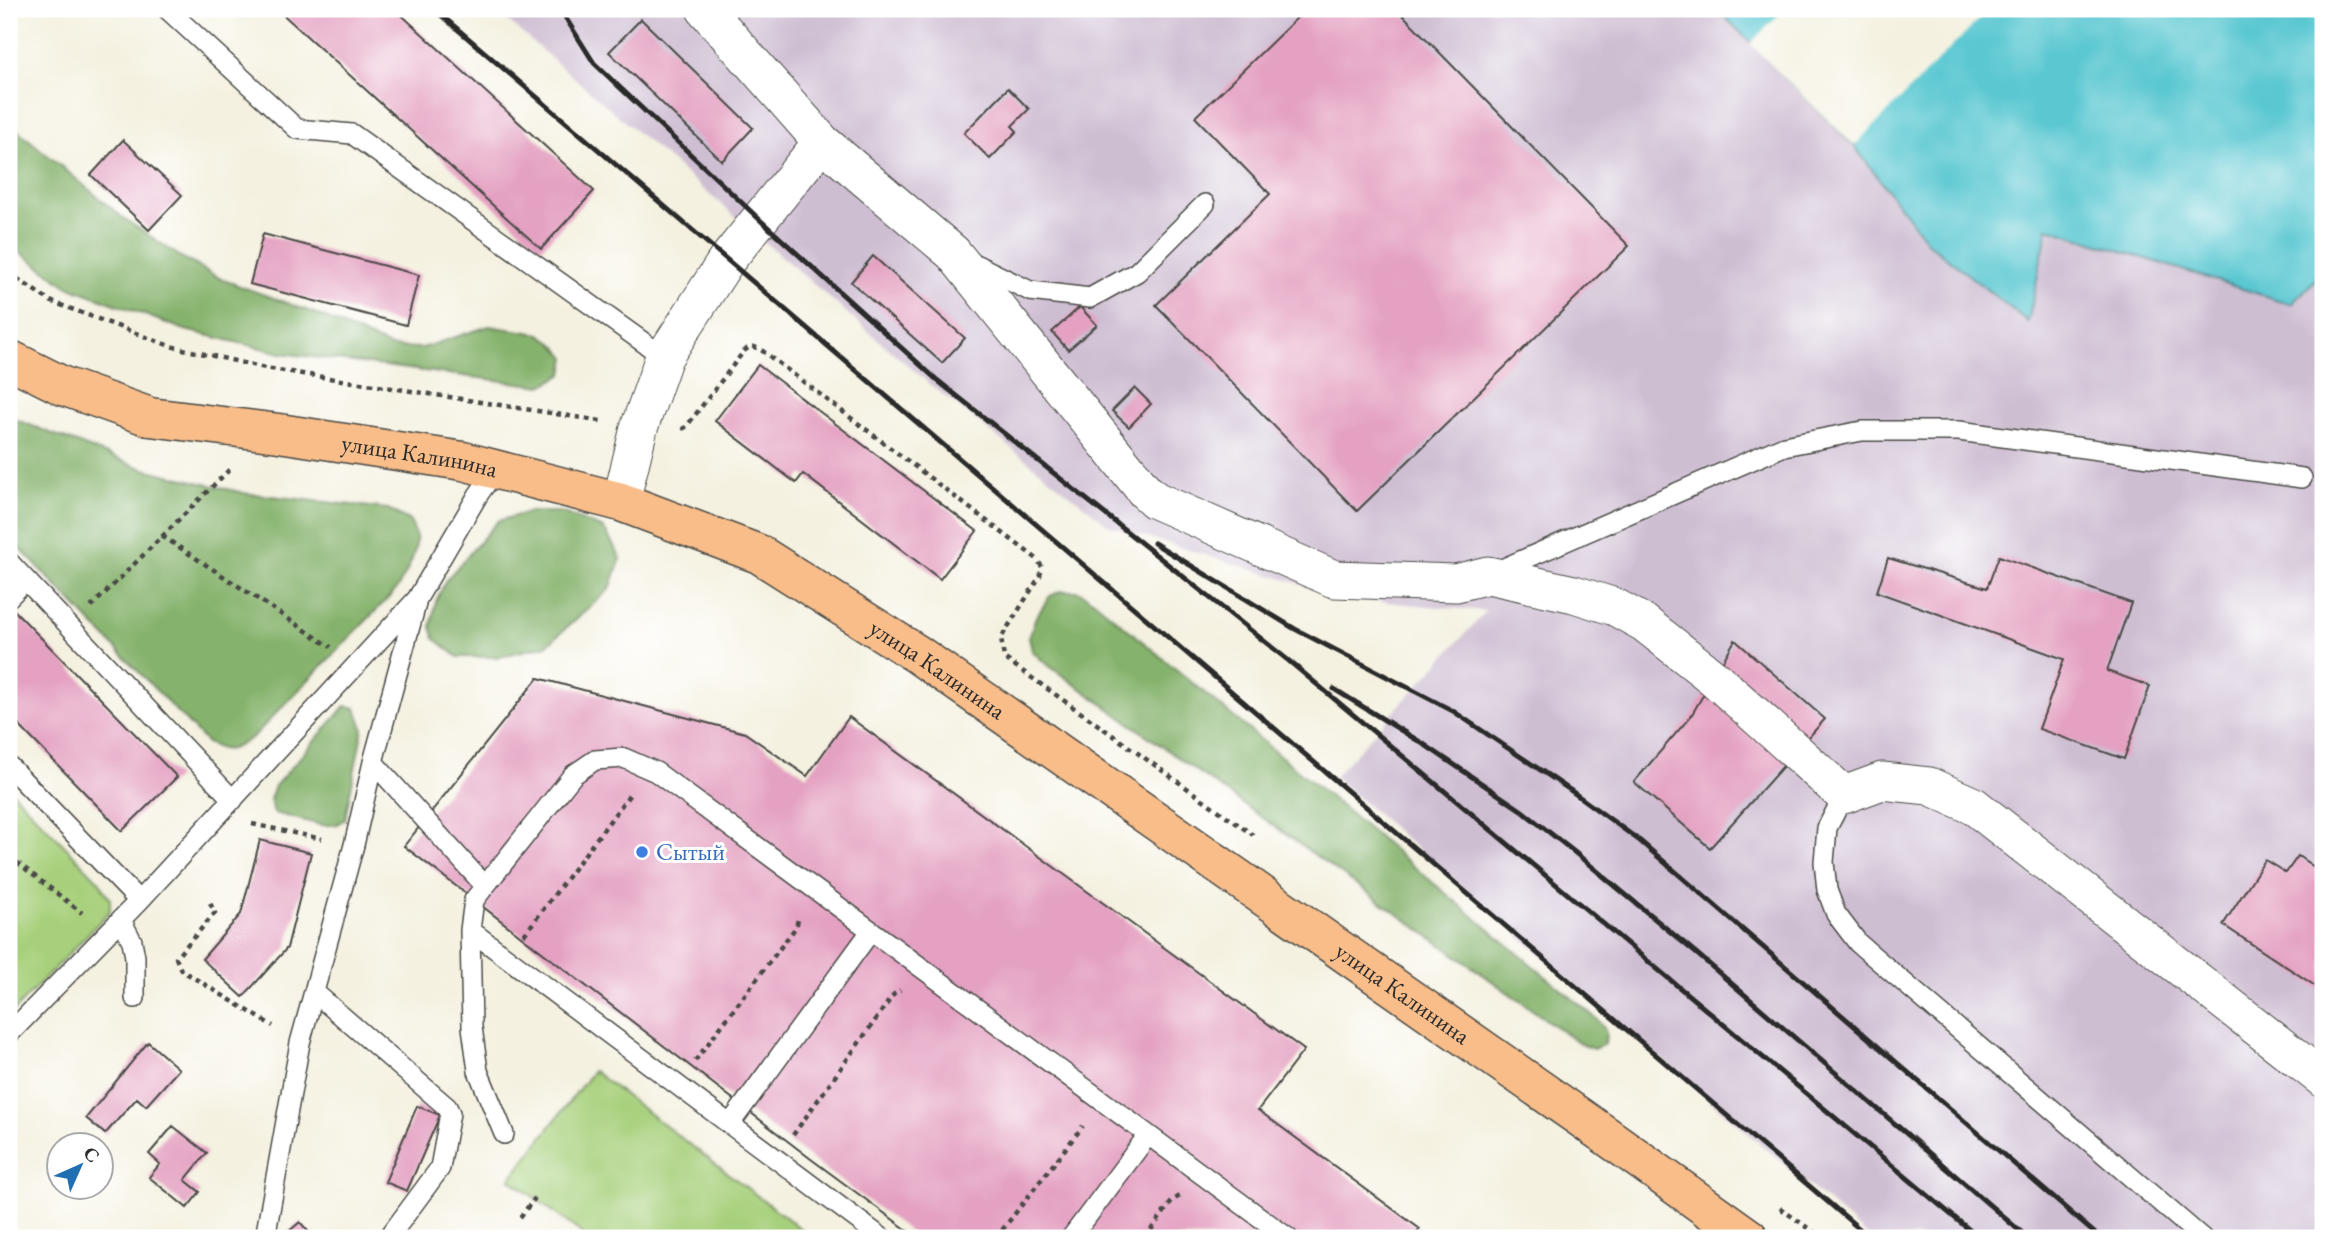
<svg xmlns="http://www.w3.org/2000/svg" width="2332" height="1247" font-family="'EB Garamond',serif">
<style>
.industrial{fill:#cebed2}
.green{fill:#a7d07c;stroke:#697e54;stroke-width:2}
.forest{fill:#85b26c;stroke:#586e4c;stroke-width:2}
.water{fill:#5ac7d1;stroke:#42797e;stroke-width:2}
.pier{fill:#f4f1e0}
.building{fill:#e4a1c1}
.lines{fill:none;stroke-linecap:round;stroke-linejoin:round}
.service-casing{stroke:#494946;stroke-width:22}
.minor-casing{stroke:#494946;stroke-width:39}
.primary-casing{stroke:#494946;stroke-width:41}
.path{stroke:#494946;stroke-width:4.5;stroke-dasharray:5 5;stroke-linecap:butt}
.service{stroke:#fff;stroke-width:19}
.minor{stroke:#fff;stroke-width:37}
.primary{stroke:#f8bd89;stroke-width:38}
.rail{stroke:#2b2b2b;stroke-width:5}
.shop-dot{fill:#3f7fe0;stroke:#fff;stroke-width:2.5}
.labels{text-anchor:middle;stroke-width:6;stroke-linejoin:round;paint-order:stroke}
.street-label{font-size:24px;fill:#2b2b2b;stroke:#fff}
.shop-label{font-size:24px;fill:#366cbe;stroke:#fff;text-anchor:start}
</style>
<rect width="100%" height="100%" fill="#fff"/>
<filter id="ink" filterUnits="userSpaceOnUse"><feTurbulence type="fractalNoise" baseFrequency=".0143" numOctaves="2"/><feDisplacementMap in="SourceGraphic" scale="14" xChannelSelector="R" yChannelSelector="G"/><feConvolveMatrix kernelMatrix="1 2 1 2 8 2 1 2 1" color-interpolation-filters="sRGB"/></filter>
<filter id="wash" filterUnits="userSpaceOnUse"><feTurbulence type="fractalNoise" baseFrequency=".00686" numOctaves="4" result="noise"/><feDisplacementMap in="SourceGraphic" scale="28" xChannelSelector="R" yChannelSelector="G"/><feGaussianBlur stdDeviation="1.57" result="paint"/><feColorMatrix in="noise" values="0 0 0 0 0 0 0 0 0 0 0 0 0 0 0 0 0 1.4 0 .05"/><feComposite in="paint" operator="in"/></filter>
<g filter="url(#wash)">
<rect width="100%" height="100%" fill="#f4f1e0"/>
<path class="industrial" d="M494 9H1717L1854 146 1928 243 2028 322 2048 228 2291 304 2323 272V1238H1870L1334 777 1486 611 1349 599 1110 526 926 381Z"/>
<path class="green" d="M9 789 99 881 110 899V911L9 1016Z
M593 1071 813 1238H588L510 1179Z"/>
<path class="forest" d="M9 123 122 217 181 257 221 279 314 313 391 347 422 348 489 326 540 334 553 343 566 357 563 374 542 386 281 353 185 330 67 286 9 244Z
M9 417 144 469 244 493 388 509 410 521C412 526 415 532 416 537 418 552 404 578 396 590L254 736C234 749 230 755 207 743L9 537Z
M529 512H561L604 529 621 558 610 589 547 645 498 657H458L435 639 431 627 436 601 446 580 498 521Z
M1061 591H1078L1094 601 1597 1019 1606 1031 1605 1044 1593 1049 1579 1043 1045 663 1032 651 1029 636 1035 619 1050 596Z
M345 706 356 708 363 728 345 819 335 825H321L274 813 270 799 275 786Z"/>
<path class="water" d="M1717 9H2323V272L2291 304 2048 228 2028 322 1928 243 1854 146Z"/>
<path class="pier" d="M1785 9H1989L1854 146 1750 44Z"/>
<g id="blocks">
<path class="building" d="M277 9H395L594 191 541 249Z
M1306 9H1397L1629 246 1357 511 1156 305 1270 194 1195 117Z
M641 19 753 128 722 161 609 52Z
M1008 88 1029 109 1012 126 1017 131 990 159 964 133Z
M123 140 182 195 149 230 91 175Z
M263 234 419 275 406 325 250 284Z
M873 256 965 338 942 363 851 282Z
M1080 307 1097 325 1068 350 1052 332Z
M758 365 977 531 940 579 803 474 796 483 715 421Z
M1135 388 1151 404 1129 427 1112 411Z
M1999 556 2131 603 2107 671 2150 686 2124 759 2039 729 2064 659 1877 592 1888 558 1987 588Z
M9 605 177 777 122 831 9 715Z
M1735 640 1825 719 1710 848 1634 782 1691 716Z
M538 678 745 733 807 776 849 717 1304 1050 1258 1110 1420 1229 1413 1238H918L811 1159 404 846Z
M260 840 311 853 287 948 243 997 202 959 241 914Z
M2298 856 2323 873V991L2223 925 2265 860 2286 873Z
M148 1042 179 1069 146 1106 137 1098 105 1134 86 1118Z
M417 1106 440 1115 407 1191 385 1182Z
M173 1126 207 1153 185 1180 200 1192 187 1208 149 1177 160 1164 149 1154Z
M300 1222 312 1236 310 1238H281Z"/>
</g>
</g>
<g filter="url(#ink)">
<use href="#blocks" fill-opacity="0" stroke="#494946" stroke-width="2"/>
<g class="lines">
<g class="service-casing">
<path id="service" d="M167 9 297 129 352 134 664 357
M969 261 1030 291 1090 298 1137 272 1205 204
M9 562 233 800
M1495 572 1784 446 1862 431H1959L2302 478
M9 597 26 580
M373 762 485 886
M9 766 139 901
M1844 795 1827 828 1824 862 1827 890 1836 914 1858 943 2202 1238
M121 920 132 941 135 957V998
M470 930 882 1238
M314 992 447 1107 450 1113 440 1168 389 1237
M9 1034 139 901 417 599 478 495 497 468
M730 1124 871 931
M504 1134 478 1071 472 1027 470 930 474 900 573 775 595 760 624 758 656 772 1288 1238
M265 1238 300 1043 354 845 373 762 416 604
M1071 1238 1148 1135"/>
</g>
<g class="minor-casing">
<path id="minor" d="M705 9 822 142 953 253 1145 491 1155 500 1334 579 1456 583 1488 575 1574 594 1615 607 1644 623 1714 678 1844 795 1882 781 1929 786 1974 806 2323 1079
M621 502 639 428 664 357 726 261 822 142"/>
</g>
<g class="primary-casing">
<g id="primary">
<path id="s1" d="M9 359 63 386 150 417 279 433 463 461 621 502 759 554 917 654 1608 1137 1749 1238"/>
</g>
</g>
<path class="path" d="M9 273 50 301 170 346 265 368 601 421
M682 429 686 427 744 351 751 346 760 349 1037 559 1042 567 1040 576 1001 638 1004 658 1253 835
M162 536 331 647
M91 607 231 468
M252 824 322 839
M9 856 82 913
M210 903 215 913 179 954 176 958 181 970 273 1026
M524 935 630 794
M695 1061 796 927 799 916
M793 1135 894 994 900 990
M1780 1208 1822 1238
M520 1217 535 1198
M996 1238 1083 1126
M1145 1238 1173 1200 1180 1196"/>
<use href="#service" class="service"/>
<use href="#minor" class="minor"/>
<use href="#primary" class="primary"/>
<path class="rail" d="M434 9 1870 1238
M560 9 594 63 759 219 937 380 1289 661 1979 1238
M1154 543 1295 629 1453 711 1570 790 1640 841 2100 1238
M1334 689 1425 745 1521 810 1573 851 1696 953 2028 1238"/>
</g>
</g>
<circle class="shop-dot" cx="642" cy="852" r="7"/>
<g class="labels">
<g class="street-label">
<text dy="8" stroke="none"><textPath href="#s1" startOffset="425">улица Калинина</textPath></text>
<text dy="8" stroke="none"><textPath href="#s1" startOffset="992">улица Калинина</textPath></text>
<text dy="8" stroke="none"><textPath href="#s1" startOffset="1559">улица Калинина</textPath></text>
</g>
<g class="shop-label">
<text x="656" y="860">Сытый</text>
</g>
</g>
<rect width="2332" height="1247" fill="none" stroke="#fff" stroke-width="35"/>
<g transform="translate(80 1166) rotate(45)"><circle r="33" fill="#ffffff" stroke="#aaaaaa" stroke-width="2"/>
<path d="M0-5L12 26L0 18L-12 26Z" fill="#1f6fb2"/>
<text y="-10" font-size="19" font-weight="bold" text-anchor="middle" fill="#2b2b2b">С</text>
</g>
</svg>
